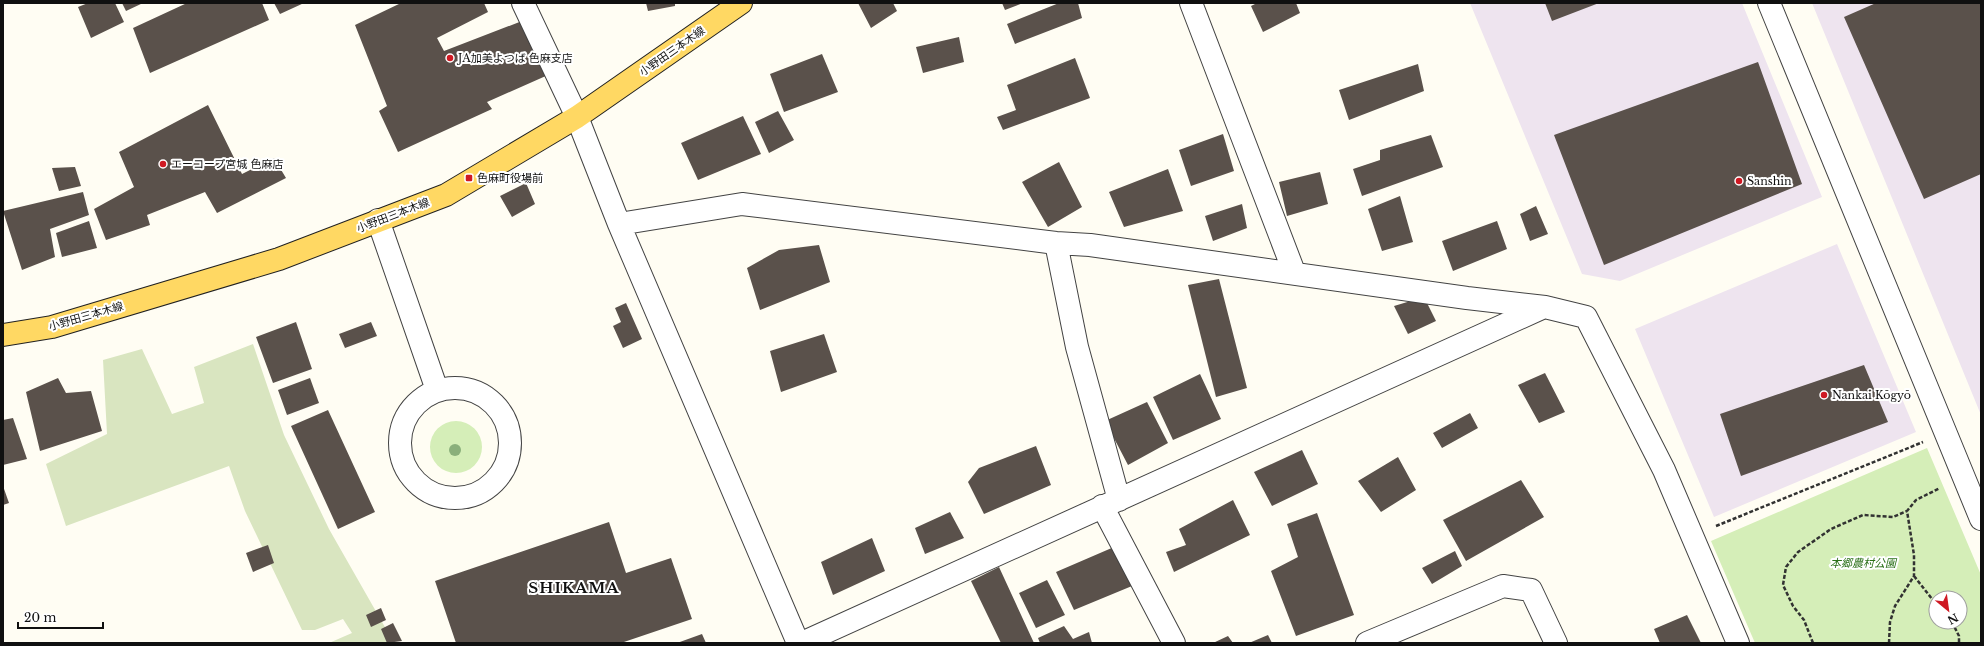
<svg xmlns="http://www.w3.org/2000/svg" width="1984" height="646" font-family="'Libre Baskerville','Noto Sans JP',serif">
<style>
.industrial{fill:#eee4ef}
.green{fill:#d5eeb8;fill-rule:evenodd}
.cemetery{fill:#d9e5c0}
.building{fill:#5a514b}
.lines{fill:none;stroke-linecap:round;stroke-linejoin:round}
.minor-casing{stroke:#434343;stroke-width:24}
.major-casing{stroke:#212121;stroke-width:24}
.path{stroke:#323232;stroke-width:2.5;stroke-dasharray:4 2;stroke-linecap:butt}
.minor{stroke:#fff;stroke-width:22}
.major{stroke:#ffd863;stroke-width:22}
.tree{fill:#8aaf7b}
.poi-dot{fill:#cf1923;stroke:#fff;stroke-width:1.5}
.labels{text-anchor:middle;stroke-width:4;stroke-linejoin:round;paint-order:stroke}
.street-label{font-size:11px;fill:#101010;stroke:#fff}
.poi-label{font-size:11px;fill:#101010;stroke:#fff;text-anchor:start}
.park-label{font-size:11px;font-style:italic;fill:#2b7019;stroke:#fff}
.district-label{font-size:15px;font-weight:bold;letter-spacing:1px;fill:#101010;stroke:#fff}
</style>
<rect width="100%" height="100%" fill="#fffdf3"/>
<path class="industrial" d="M1470 3H1742L1822 197 1620 281 1582 274Z
M1812 3H1981V415Z
M1837 244 1916 432 1714 517 1635 329Z"/>
<path class="green" d="M430 447a26 26 0 1 1 52 0a26 26 0 1 1-52 0Z
M1927 448 1981 575V643H1755L1711 541ZM1936 598H1960V622H1936Z"/>
<path class="cemetery" d="M253 344 284 435 329 529 394 643H329L352 633 343 619 315 630H302L245 511 229 466 66 526 46 464 107 434 103 360 142 349 172 414 204 403 194 367Z"/>
<path class="building" d="M88 3H115L124 22 91 38 78 7Z
M122 3H143L126 11Z
M187 3H262L269 20 150 73 133 28Z
M274 3H304L280 14Z
M401 3H484L488 12 437 38 444 51 522 21 548 75 487 102 492 109 398 152 379 111 387 106 355 25Z
M646 3H675V6L648 11Z
M858 3H893L897 11 871 28Z
M1002 3H1023L1005 10Z
M1059 3H1078L1082 18 1015 44 1007 24Z
M1257 3H1296L1300 13 1263 32 1251 6Z
M1545 3H1599L1552 21Z
M1876 3H1981V174L1924 199 1844 17Z
M959 37 964 62 923 73 916 47Z
M822 54 838 92 784 112 770 74Z
M1075 58 1090 98 1003 130 997 117 1016 110 1007 85Z
M1758 62 1802 184 1604 265 1554 135Z
M1418 64 1424 91 1349 120 1339 90Z
M208 105 242 174 274 158 286 178 217 213 205 192 147 215 150 225 106 240 94 209 134 187 119 152Z
M778 111 794 140 769 153 755 122Z
M743 116 761 154 698 180 681 143Z
M1223 134 1234 171 1191 186 1179 150Z
M1431 135 1443 167 1362 196 1353 169 1380 160V150Z
M1059 162 1082 207 1048 227 1022 182Z
M75 167 81 186 59 191 52 168Z
M1168 169 1183 211 1124 227 1109 192Z
M1320 172 1328 204 1287 216 1279 182Z
M526 183 535 204 512 217 500 196Z
M83 192 89 215 50 229 55 257 22 270 3 211Z
M1400 196 1413 242 1382 251 1368 209Z
M1242 204 1247 228 1213 241 1205 216Z
M1536 206 1548 234 1530 241 1520 214Z
M89 221 97 248 62 257 56 233Z
M1497 221 1507 249 1453 271 1442 241Z
M819 245 830 282 760 310 747 268 779 250Z
M1219 279 1247 388 1216 397 1188 285Z
M1424 297 1436 321 1408 334 1394 306Z
M626 303 642 339 623 348 613 326 621 322 615 308Z
M296 322 312 369 273 383 256 337Z
M371 322 377 336 345 348 339 334Z
M824 334 837 372 781 392 770 351Z
M1864 365 1888 422 1741 476 1720 414Z
M1545 373 1565 412 1539 423 1518 385Z
M1200 374 1221 419 1173 440 1153 397Z
M58 378 66 393 91 391 102 431 40 451 26 392Z
M310 378 319 403 287 415 278 390Z
M1147 402 1168 443 1128 465 1105 421Z
M328 410 375 512 338 529 291 426Z
M1470 413 1478 428 1442 448 1433 433Z
M13 418 27 459 3 465V420Z
M1036 446 1051 485 984 514 968 482 979 468Z
M1302 450 1318 484 1272 506 1254 472Z
M1398 457 1416 490 1381 512 1358 481Z
M1521 480 1544 517 1466 561 1443 520Z
M3 486 9 503 3 505Z
M1233 500 1250 535 1174 572 1166 552 1186 545 1179 529Z
M950 512 964 538 925 554 915 528Z
M1317 513 1354 615 1296 636 1271 571 1298 557 1287 524Z
M609 522 626 573 671 558 692 619 621 643H456L435 581Z
M872 538 885 571 833 595 821 562Z
M268 545 274 563 253 572 246 553Z
M1114 547 1132 586 1074 610 1056 572Z
M1455 551 1462 566 1432 584 1422 568Z
M999 567 1034 643H1001L971 581Z
M1047 580 1065 615 1036 628 1019 593Z
M381 608 386 620 371 627 366 615Z
M1687 615 1701 643H1660L1654 629Z
M393 623 402 641 387 643 381 629Z
M1064 626 1073 639 1089 632 1092 643H1040L1038 638Z
M702 634 706 643H677Z
M1268 635 1272 643H1249Z
M1228 636 1233 643H1213Z"/>
<g class="lines">
<g class="minor-casing">
<path id="minor" d="M523 3 577 117 619 224 798 643
M1191 3 1294 272
M1769 3 1981 519
M378 220 437 390
M619 224 742 204 1056 243 1090 245 1467 298 1545 307 1586 317 1664 470 1738 643
M1056 243 1077 347 1119 500
M400 443a55 55 0 1 1 110 0a55 55 0 1 1-110 0Z
M1102 506 1174 643
M802 643 1544 307
M1367 643 1503 586 1531 590 1556 643"/>
</g>
<g class="major-casing">
<path id="major" d="M3 335 52 327 279 259 446 195 577 117 741 3"/>
</g>
<path class="path" d="M1716 526 1923 442
M1914 576 1936 604
M1952 622 1959 636V643
M1813 643 1804 620 1793 606 1783 585 1786 567 1798 552 1831 529 1863 515 1893 517 1907 511
M1889 643 1890 622 1895 606 1914 576V555L1907 511 1916 500 1940 488"/>
<use href="#minor" class="minor"/>
<use href="#major" class="major"/>
</g>
<circle class="tree" cx="455" cy="450" r="6"/>
<g class="poi-dot">
<circle cx="450" cy="58" r="4"/>
<circle cx="163" cy="164" r="4"/>
<rect x="465" y="174" width="8" height="8" rx="2"/>
<circle cx="1739" cy="181" r="4"/>
<circle cx="1824" cy="395" r="4"/>
</g>
<g class="labels">
<g class="street-label">
<text transform="translate(672 51) rotate(-35)" y="4">小野田三本木線</text>
<text transform="translate(393 215) rotate(-21)" y="4">小野田三本木線</text>
<text transform="translate(86 316) rotate(-16)" y="4">小野田三本木線</text>
</g>
<g class="poi-label">
<text x="458" y="62">JA加美よつば 色麻支店</text>
<text x="171" y="168">エーコープ宮城 色麻店</text>
<text x="477" y="182">色麻町役場前</text>
<text x="1747" y="185">Sanshin</text>
<text x="1832" y="399">Nankai Kōgyō</text>
</g>
<g class="park-label">
<text x="1863" y="567">本郷農村公園</text>
</g>
<g class="district-label">
<text x="574" y="593">SHIKAMA</text>
</g>
</g>
<rect width="1984" height="646" fill="none" stroke="#101010" stroke-width="8"/>
<g transform="translate(1948 610) rotate(151)"><circle r="19" fill="#ffffff" stroke="#9f9f9f"/>
<path d="M0-3L7 15L0 10L-7 15Z" fill="#cf1923"/>
<text y="-6" font-size="11" font-weight="bold" text-anchor="middle" fill="#101010">N</text>
</g>
<path d="M18 622v6h85v-6" fill="none" stroke="#101010" stroke-width="2"/>
<text x="24" y="622" font-size="12" fill="#101010" stroke="#ffffff" stroke-width="3" paint-order="stroke">20 m</text>
</svg>
